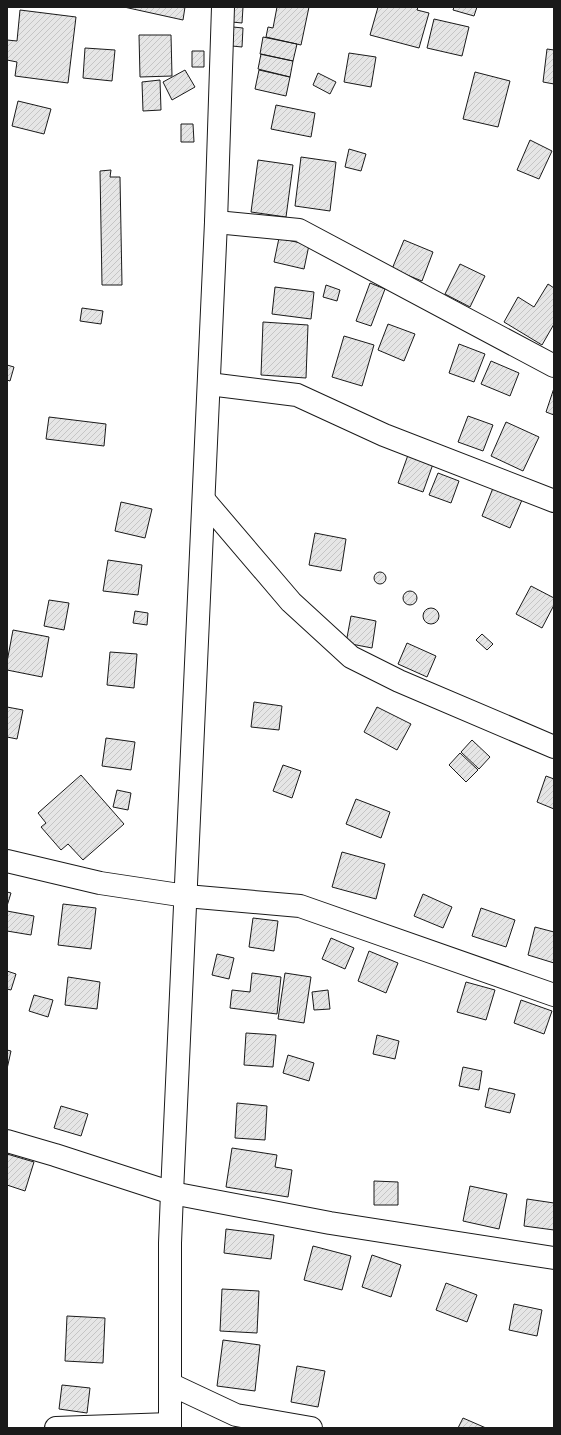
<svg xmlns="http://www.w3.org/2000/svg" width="561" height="1435" font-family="Commissioner,sans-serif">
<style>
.building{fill:url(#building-hatch);stroke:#1a1a1a}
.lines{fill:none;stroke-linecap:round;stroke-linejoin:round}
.minor-casing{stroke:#1a1a1a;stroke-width:24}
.secondary-casing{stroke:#1a1a1a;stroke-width:24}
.minor{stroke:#fff;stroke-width:22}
.secondary{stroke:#fff;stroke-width:22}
</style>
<defs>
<pattern id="building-hatch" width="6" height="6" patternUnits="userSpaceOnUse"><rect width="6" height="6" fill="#e6e6e6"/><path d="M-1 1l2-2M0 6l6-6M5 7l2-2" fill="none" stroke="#c5c5c5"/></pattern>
</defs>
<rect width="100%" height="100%" fill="#fff"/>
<path class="building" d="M124 7H185L183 20Z
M234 7H243L242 23 232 22Z
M277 7H309L301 45 266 37 268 27 273 28Z
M378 7H418L417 10 429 13 419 48 370 35Z
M454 7H477L474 16 453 10Z
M20 10 76 17 68 83 15 76 17 62 7 60V40L17 41Z
M434 19 469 27 462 56 427 48Z
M233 27 243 28 242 47 232 46Z
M139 35H171L172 76 140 77Z
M263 37 297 44 293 61 260 54Z
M85 48 115 50 112 81 83 78Z
M547 49 554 50V84L543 82Z
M192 51H204V67H192Z
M349 53 376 57 371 87 344 82Z
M261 54 293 61 290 77 258 69Z
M185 70 195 87 172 100 163 82Z
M259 70 290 77 286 96 255 89Z
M475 72 510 81 498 127 463 119Z
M318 73 336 82 330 94 313 85Z
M160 80 161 110 143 111 142 82Z
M18 101 51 109 44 134 12 126Z
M276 105 315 113 311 137 271 129Z
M181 124H193L194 142H181Z
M530 140 552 151 539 179 517 170Z
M349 149 366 154 361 171 345 167Z
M301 157 336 162 330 211 295 206Z
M258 160 293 165 286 217 251 212Z
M111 170 110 177H120L122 285H102L100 171Z
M279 238 309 245 304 269 274 262Z
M404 240 433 252 422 281 392 269Z
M460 264 485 276 470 307 445 294Z
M370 283 385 289 371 326 356 321Z
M548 284 554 288V324L542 345 504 322 518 297 534 307Z
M326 285 340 290 337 301 323 297Z
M275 287 314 292 311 319 272 314Z
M82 308 103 311 101 324 80 321Z
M263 322 308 325 306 378 261 375Z
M388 324 415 334 404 361 378 350Z
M344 336 374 345 362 386 332 377Z
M459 344 485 354 474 382 449 373Z
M491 361 519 373 510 396 481 384Z
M7 365 14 367 10 381 7 380Z
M554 388V415L546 412Z
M468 416 493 425 483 451 458 442Z
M49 417 106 424 104 446 46 439Z
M506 422 539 437 523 471 491 456Z
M408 455 433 464 423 492 398 483Z
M438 473 459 481 451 503 429 495Z
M493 488 522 500 510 528 482 516Z
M121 502 152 509 145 538 115 531Z
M315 533 346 539 341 571 309 565Z
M108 560 142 565 138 595 103 591Z
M374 578a6 6 0 1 1 12 0a6 6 0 1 1-12 0Z
M531 586 554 598V605L542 628 516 614Z
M403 598a7 7 0 1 1 14 0a7 7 0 1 1-14 0Z
M49 600 69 603 64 630 44 626Z
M423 616a8 8 0 1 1 16 0a8 8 0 1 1-16 0Z
M135 611 148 613 147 625 133 623Z
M351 616 376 621 372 648 346 643Z
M13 630 49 637 42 677 7 670V662Z
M482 634 493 644 487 650 476 640Z
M407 643 436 656 427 677 398 664Z
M110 652 137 654 134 688 107 685Z
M254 702 282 706 279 730 251 727Z
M7 707 23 710 17 739 7 737Z
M377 707 411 724 397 750 364 732Z
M106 738 135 742 131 770 102 766Z
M472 740 490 757 479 769 461 752Z
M460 753 478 770 466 782 449 765Z
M283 765 301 771 292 798 273 791Z
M81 775 124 824 83 860 68 844 61 850 41 827 46 823 38 813Z
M546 776 554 779V809L537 802Z
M117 790 131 793 128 810 113 807Z
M356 799 390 812 381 838 346 824Z
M342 852 385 864 376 899 332 887Z
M7 892 11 893 7 906Z
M423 894 452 907 443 928 414 916Z
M63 904 96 908 91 949 58 945Z
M481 908 515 920 506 947 472 936Z
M7 911 34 916 31 935 7 931Z
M253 918 278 921 274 951 249 947Z
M535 927 554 932V963L528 955Z
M331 938 354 948 345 969 322 959Z
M369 951 398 963 386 993 358 981Z
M217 954 234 958 229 979 212 975Z
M7 971 16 974 11 990 7 989Z
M252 973 281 977 277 1014 230 1008 232 990 250 992Z
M285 973 311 977 304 1023 278 1019Z
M68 977 100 982 97 1009 65 1005Z
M466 982 495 990 486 1020 457 1012Z
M328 990 330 1009 314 1010 312 992Z
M34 995 53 1000 48 1017 29 1011Z
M521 1000 552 1011 544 1034 514 1023Z
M246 1033 276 1035 273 1067 244 1065Z
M377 1035 399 1041 395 1059 373 1054Z
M7 1050 11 1051 7 1069Z
M288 1055 314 1063 309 1081 283 1073Z
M463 1067 482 1071 479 1090 459 1086Z
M489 1088 515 1094 510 1113 485 1107Z
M237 1103 267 1106 265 1140 235 1138Z
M61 1106 88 1114 81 1136 54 1128Z
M232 1148 277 1155 275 1167 292 1170 288 1197 226 1187Z
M7 1154 34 1162 25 1191 7 1185Z
M374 1181 398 1182V1205H374Z
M470 1186 507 1194 499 1229 463 1221Z
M527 1199 554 1203V1230L524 1226Z
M226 1229 274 1235 271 1259 224 1253Z
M313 1246 351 1256 342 1290 304 1280Z
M372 1255 401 1265 391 1297 362 1287Z
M446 1283 477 1295 467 1322 436 1310Z
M222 1289 259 1291 257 1333 220 1331Z
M514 1304 542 1310 537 1336 509 1330Z
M67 1316 105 1318 103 1363 65 1361Z
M223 1340 260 1345 255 1391 217 1386Z
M297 1366 325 1371 318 1407 291 1402Z
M62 1385 90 1388 87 1413 59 1409Z
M463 1418 486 1428H458Z"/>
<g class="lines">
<g class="minor-casing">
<path id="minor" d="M216 222 299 230 554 366
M209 384 297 395 384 435 554 501
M204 500 291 602 351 657 399 681 554 747
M7 861 100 883 186 896 300 906 554 995
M7 1141 55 1155 172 1193 330 1223 554 1258
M170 1384 236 1415 311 1428
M56 1428 170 1424"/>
</g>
<g class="secondary-casing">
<path id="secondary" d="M170 1428V1243L172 1193 216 222 223 7"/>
</g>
<use href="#minor" class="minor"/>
<use href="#secondary" class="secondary"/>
</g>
<rect width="561" height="1435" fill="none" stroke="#1a1a1a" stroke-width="16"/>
</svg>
